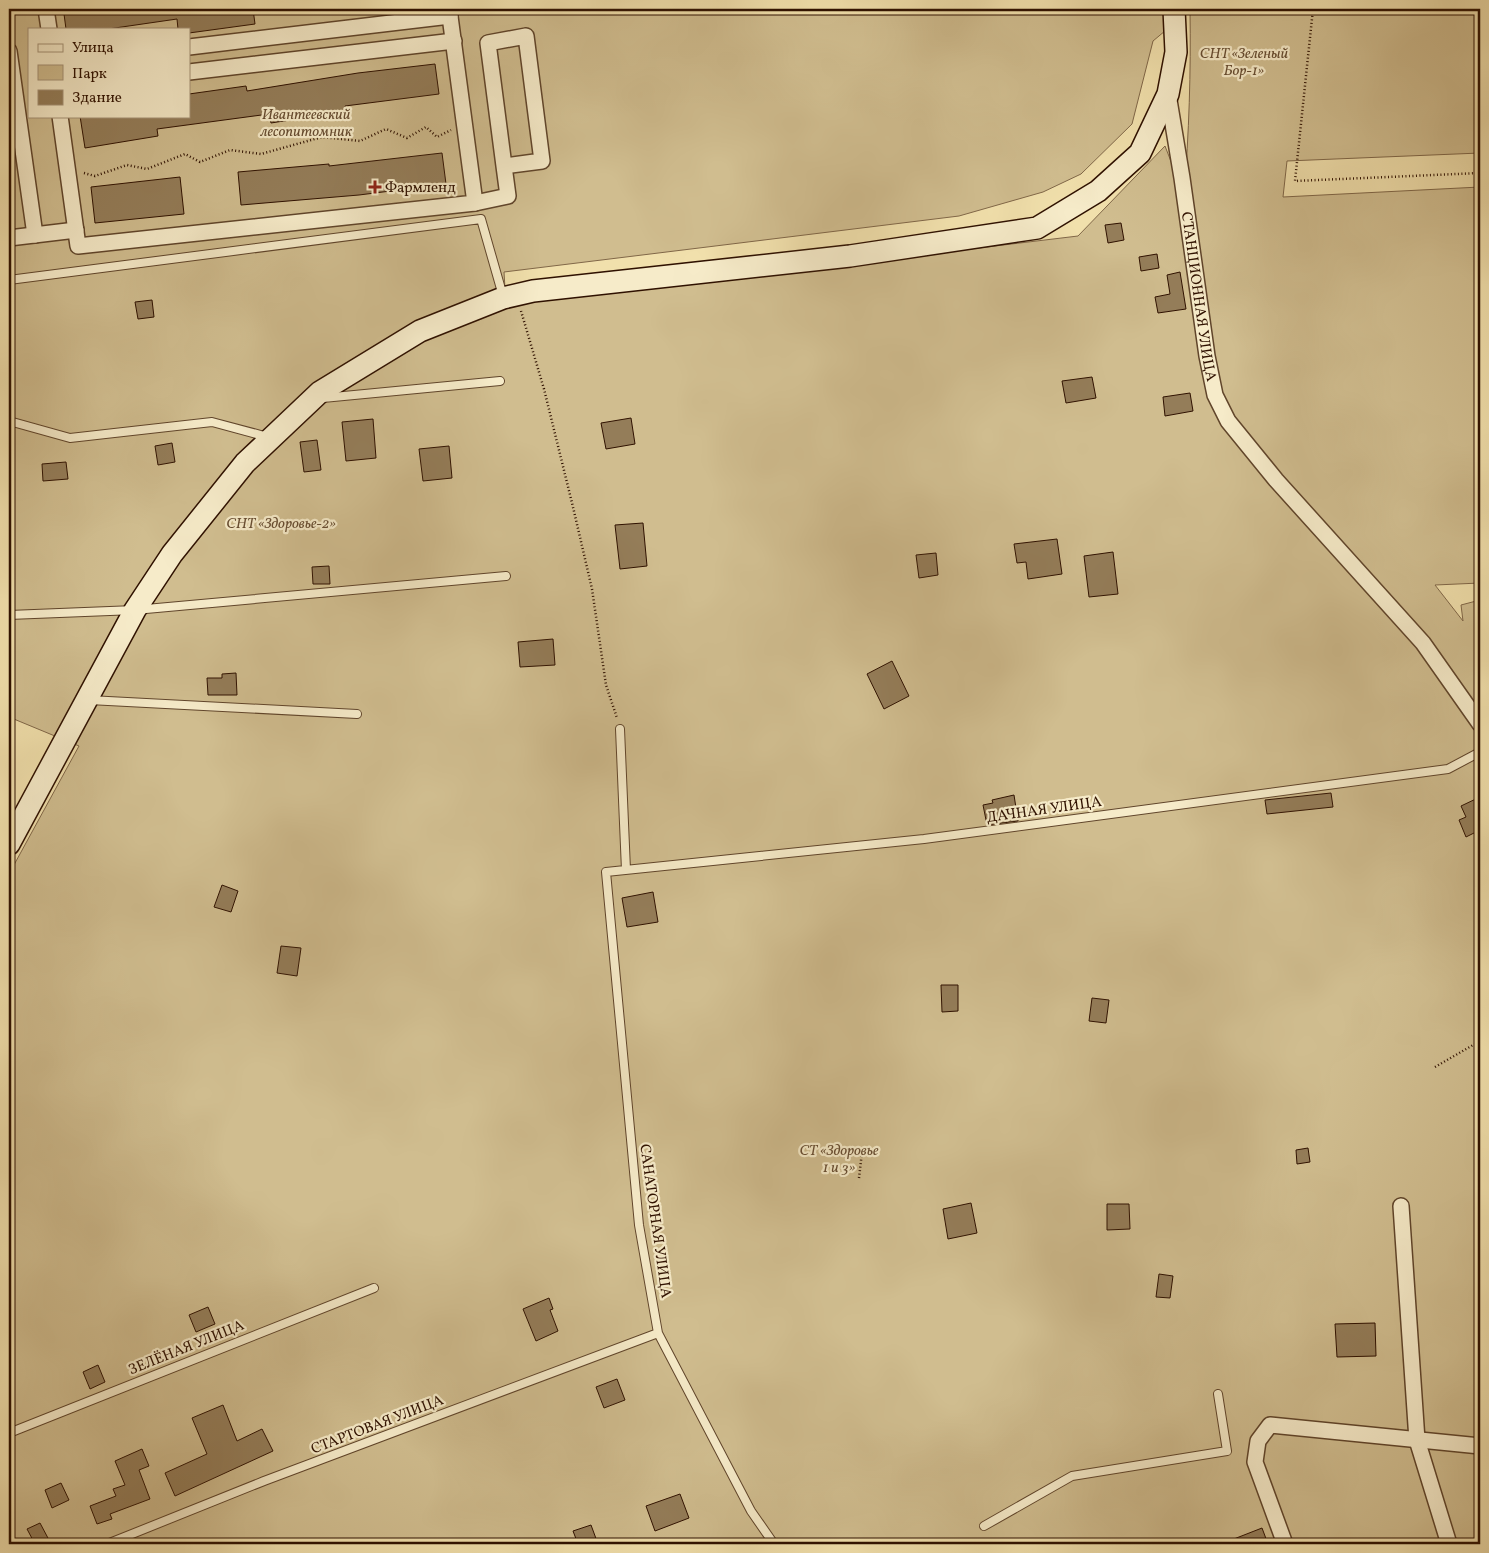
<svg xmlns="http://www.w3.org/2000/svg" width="1489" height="1553" font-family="Vollkorn,serif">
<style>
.green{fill:#d0bd8f;stroke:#806748;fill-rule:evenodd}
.building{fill:#947d59;stroke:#2f1100}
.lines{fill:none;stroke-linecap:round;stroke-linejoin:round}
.lane-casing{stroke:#60452b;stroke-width:10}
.street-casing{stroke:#60452b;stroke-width:18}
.secondary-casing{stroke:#2f1100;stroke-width:24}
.path{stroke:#2f1100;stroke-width:2.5;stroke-dasharray:1 2.5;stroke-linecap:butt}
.lane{stroke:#f6ebc9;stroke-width:8}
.street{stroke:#f6ebc9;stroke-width:15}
.secondary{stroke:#f6ebc9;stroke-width:21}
.poi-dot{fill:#8f2418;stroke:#f6ebc9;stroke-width:2}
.labels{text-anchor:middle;stroke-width:4.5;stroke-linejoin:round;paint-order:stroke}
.park-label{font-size:15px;font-style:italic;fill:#674d32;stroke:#f6ebc9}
.poi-label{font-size:15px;fill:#2f1100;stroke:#f6ebc9;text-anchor:start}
.street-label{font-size:15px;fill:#2f1100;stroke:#f6ebc9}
</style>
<rect width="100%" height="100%" fill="#f1e0ac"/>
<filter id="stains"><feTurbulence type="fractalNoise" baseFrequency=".004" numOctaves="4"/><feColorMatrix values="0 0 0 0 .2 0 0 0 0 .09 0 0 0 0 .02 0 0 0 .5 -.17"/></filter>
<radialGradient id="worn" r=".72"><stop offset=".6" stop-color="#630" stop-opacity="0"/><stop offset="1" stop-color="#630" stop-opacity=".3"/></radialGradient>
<path class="green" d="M9 9H1480V153L1287 161 1283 197 1480 187V583L1435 585 1463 621 1461 605 1480 600V1544H9V874L79 746 9 717ZM1190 10C1191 72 1189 133 1184 195L1165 146 1078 236 506 305 504 272 959 216 1043 192 1081 174 1132 124 1153 41ZM29 29H189V116H29Z"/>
<path class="building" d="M100 9H253L255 24 189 33V29H178L177 19 108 29H66L64 14Z
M435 64 439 94 345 106 346 111 271 123 269 114 157 129 158 136 85 148 80 116H189V94L246 86 247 91 358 73Z
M442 153 446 184 359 195 241 205 238 172 329 164V166Z
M180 177 184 214 95 223 91 187Z
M1121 223 1124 240 1108 243 1105 225Z
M1157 254 1159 268 1141 271 1139 257Z
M1180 272 1186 309 1158 313 1155 297 1170 294 1167 275Z
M152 300 154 317 138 319 135 302Z
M1092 377 1096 398 1066 403 1062 381Z
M1190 393 1193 411 1165 416 1163 397Z
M631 418 635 444 606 449 601 423Z
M373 419 376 458 346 461 342 422Z
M317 440 321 470 304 472 300 442Z
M172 443 175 462 158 465 155 446Z
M449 446 452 478 423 481 419 449Z
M66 462 68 479 43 481 42 464Z
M643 523 647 566 620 569 615 525Z
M1057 539 1062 574 1028 579 1026 562 1017 563 1014 544Z
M1113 552 1118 594 1089 597 1084 556Z
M936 553 938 575 919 578 916 555Z
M329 566 330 584H313L312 567Z
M553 639 555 665 520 667 518 642Z
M892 661 909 696 884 709 867 674Z
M236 673 237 695H208L207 678H222V674Z
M1331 793 1333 807 1267 814 1265 800Z
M1014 795 1018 821 987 825 983 805 993 803 992 800Z
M1480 797V830L1466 837 1459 820 1466 817 1461 806Z
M222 885 238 891 231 912 214 907Z
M653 892 658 922 627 927 622 898Z
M281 946 301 948 297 976 277 973Z
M941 985H958V1011L942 1012Z
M1092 998 1109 1000 1106 1023 1089 1021Z
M1308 1148 1310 1162 1297 1164 1296 1150Z
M971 1203 977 1233 948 1239 943 1209Z
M1107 1204H1129L1130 1229 1107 1230Z
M1159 1274 1173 1276 1170 1298 1156 1297Z
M549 1298 553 1309 550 1310 558 1331 536 1341 523 1309Z
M208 1307 215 1324 196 1332 189 1315Z
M1375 1323 1376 1356 1337 1357 1335 1324Z
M98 1365 105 1382 90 1389 83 1372Z
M617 1379 625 1400 604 1408 596 1387Z
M223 1405 237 1441 262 1429 273 1451 175 1496 165 1473 207 1454 192 1418Z
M142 1449 149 1466 139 1470 150 1499 110 1514 112 1519 97 1524 90 1506 116 1496 113 1489 125 1485 115 1461Z
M61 1483 69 1500 52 1508 45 1490Z
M680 1494 689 1518 655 1531 646 1506Z
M40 1523 49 1540 41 1544H35L27 1529Z
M591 1525 598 1544H578L573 1531Z
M1262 1528 1268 1544H1221Z"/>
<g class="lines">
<g class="lane-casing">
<path id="lane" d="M9 280 481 219 503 296
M323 398 500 381
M9 421 70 438 212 422 268 437
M9 615 135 610 506 576
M89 700 357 714
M620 729 626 870
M9 1433 374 1288
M984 1526 1072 1476 1227 1451 1218 1394
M107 1544 264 1481 658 1333
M774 1544 751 1511 658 1333 639 1225 606 872 924 839 1448 769 1480 752"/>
</g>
<g class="street-casing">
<g id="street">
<path d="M46 9 49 29"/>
<path d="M189 47 450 16"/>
<path d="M9 51 35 235"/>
<path d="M189 72 454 41"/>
<path id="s1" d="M1168 94 1182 178 1207 356 1215 395 1228 421 1276 480 1423 643 1480 724"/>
<path d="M60 116 78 246 475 203 449 9"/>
<path d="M475 203 508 196 504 166 542 161 526 36 488 43 504 166"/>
<path d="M9 238 76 230"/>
<path d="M1401 1206 1417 1440 1449 1544"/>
<path d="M1285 1544 1255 1462 1258 1441 1270 1425 1480 1446"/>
</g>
</g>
<g class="secondary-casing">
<path id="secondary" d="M9 844 135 610 172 554 245 463 320 392 420 331 503 298 533 291 850 256 1037 228 1098 191 1140 153 1168 94 1176 52 1174 9"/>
</g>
<path class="path" d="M1313 9 1295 181 1480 173
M84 173 95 176 127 165 147 169 185 154 200 162 230 150 261 154 322 137 360 141 386 129 407 138 426 127 437 137 451 130
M521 311 544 389 573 507 592 589 606 685 617 718
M1435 1067 1480 1041
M859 1178 862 1152"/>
<use href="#lane" class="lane"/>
<use href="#street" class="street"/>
<use href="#secondary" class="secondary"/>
</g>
<path class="poi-dot" d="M372.5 179.5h5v5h5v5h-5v5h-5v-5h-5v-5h5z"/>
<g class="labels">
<g class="park-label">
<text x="1244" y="58">СНТ «Зеленый<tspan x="1244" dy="17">Бор-1»</tspan></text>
<text x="306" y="119">Ивантеевский<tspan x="306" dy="17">лесопитомник</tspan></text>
<text x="281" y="528">СНТ «Здоровье-2»</text>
<text x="839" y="1155">СТ «Здоровье<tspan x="839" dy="17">1 и 3»</tspan></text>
</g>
<g class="poi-label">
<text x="385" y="192">Фармленд</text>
</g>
<g class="street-label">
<text dy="5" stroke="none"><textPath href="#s1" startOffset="205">СТАНЦИОННАЯ УЛИЦА</textPath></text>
<text transform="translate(1044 809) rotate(-8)" y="5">ДАЧНАЯ УЛИЦА</text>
<text transform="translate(656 1221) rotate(82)" y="5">САНАТОРНАЯ УЛИЦА</text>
<text transform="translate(186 1347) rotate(-22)" y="5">ЗЕЛЁНАЯ УЛИЦА</text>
<text transform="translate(377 1424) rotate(-21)" y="5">СТАРТОВАЯ УЛИЦА</text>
</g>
</g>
<rect width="1489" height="1553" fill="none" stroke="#f1e0ac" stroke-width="30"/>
<rect x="10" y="10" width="1469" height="1533" fill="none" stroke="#2f1100" stroke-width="2.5"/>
<rect x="15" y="15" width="1459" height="1523" fill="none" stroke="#2f1100"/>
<rect x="28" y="28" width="162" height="90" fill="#f6ebc9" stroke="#a69479"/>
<rect x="38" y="44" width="25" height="8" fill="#f6ebc9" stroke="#a69479"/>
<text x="72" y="52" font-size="15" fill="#2f1100">Улица</text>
<rect x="38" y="65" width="25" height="15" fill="#d0bd8f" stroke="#a69479"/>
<text x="72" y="78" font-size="15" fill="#2f1100">Парк</text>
<rect x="38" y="90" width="25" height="15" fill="#947d59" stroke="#a69479"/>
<text x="72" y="102" font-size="15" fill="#2f1100">Здание</text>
<rect width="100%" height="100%" filter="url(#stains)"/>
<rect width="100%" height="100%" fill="url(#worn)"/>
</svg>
